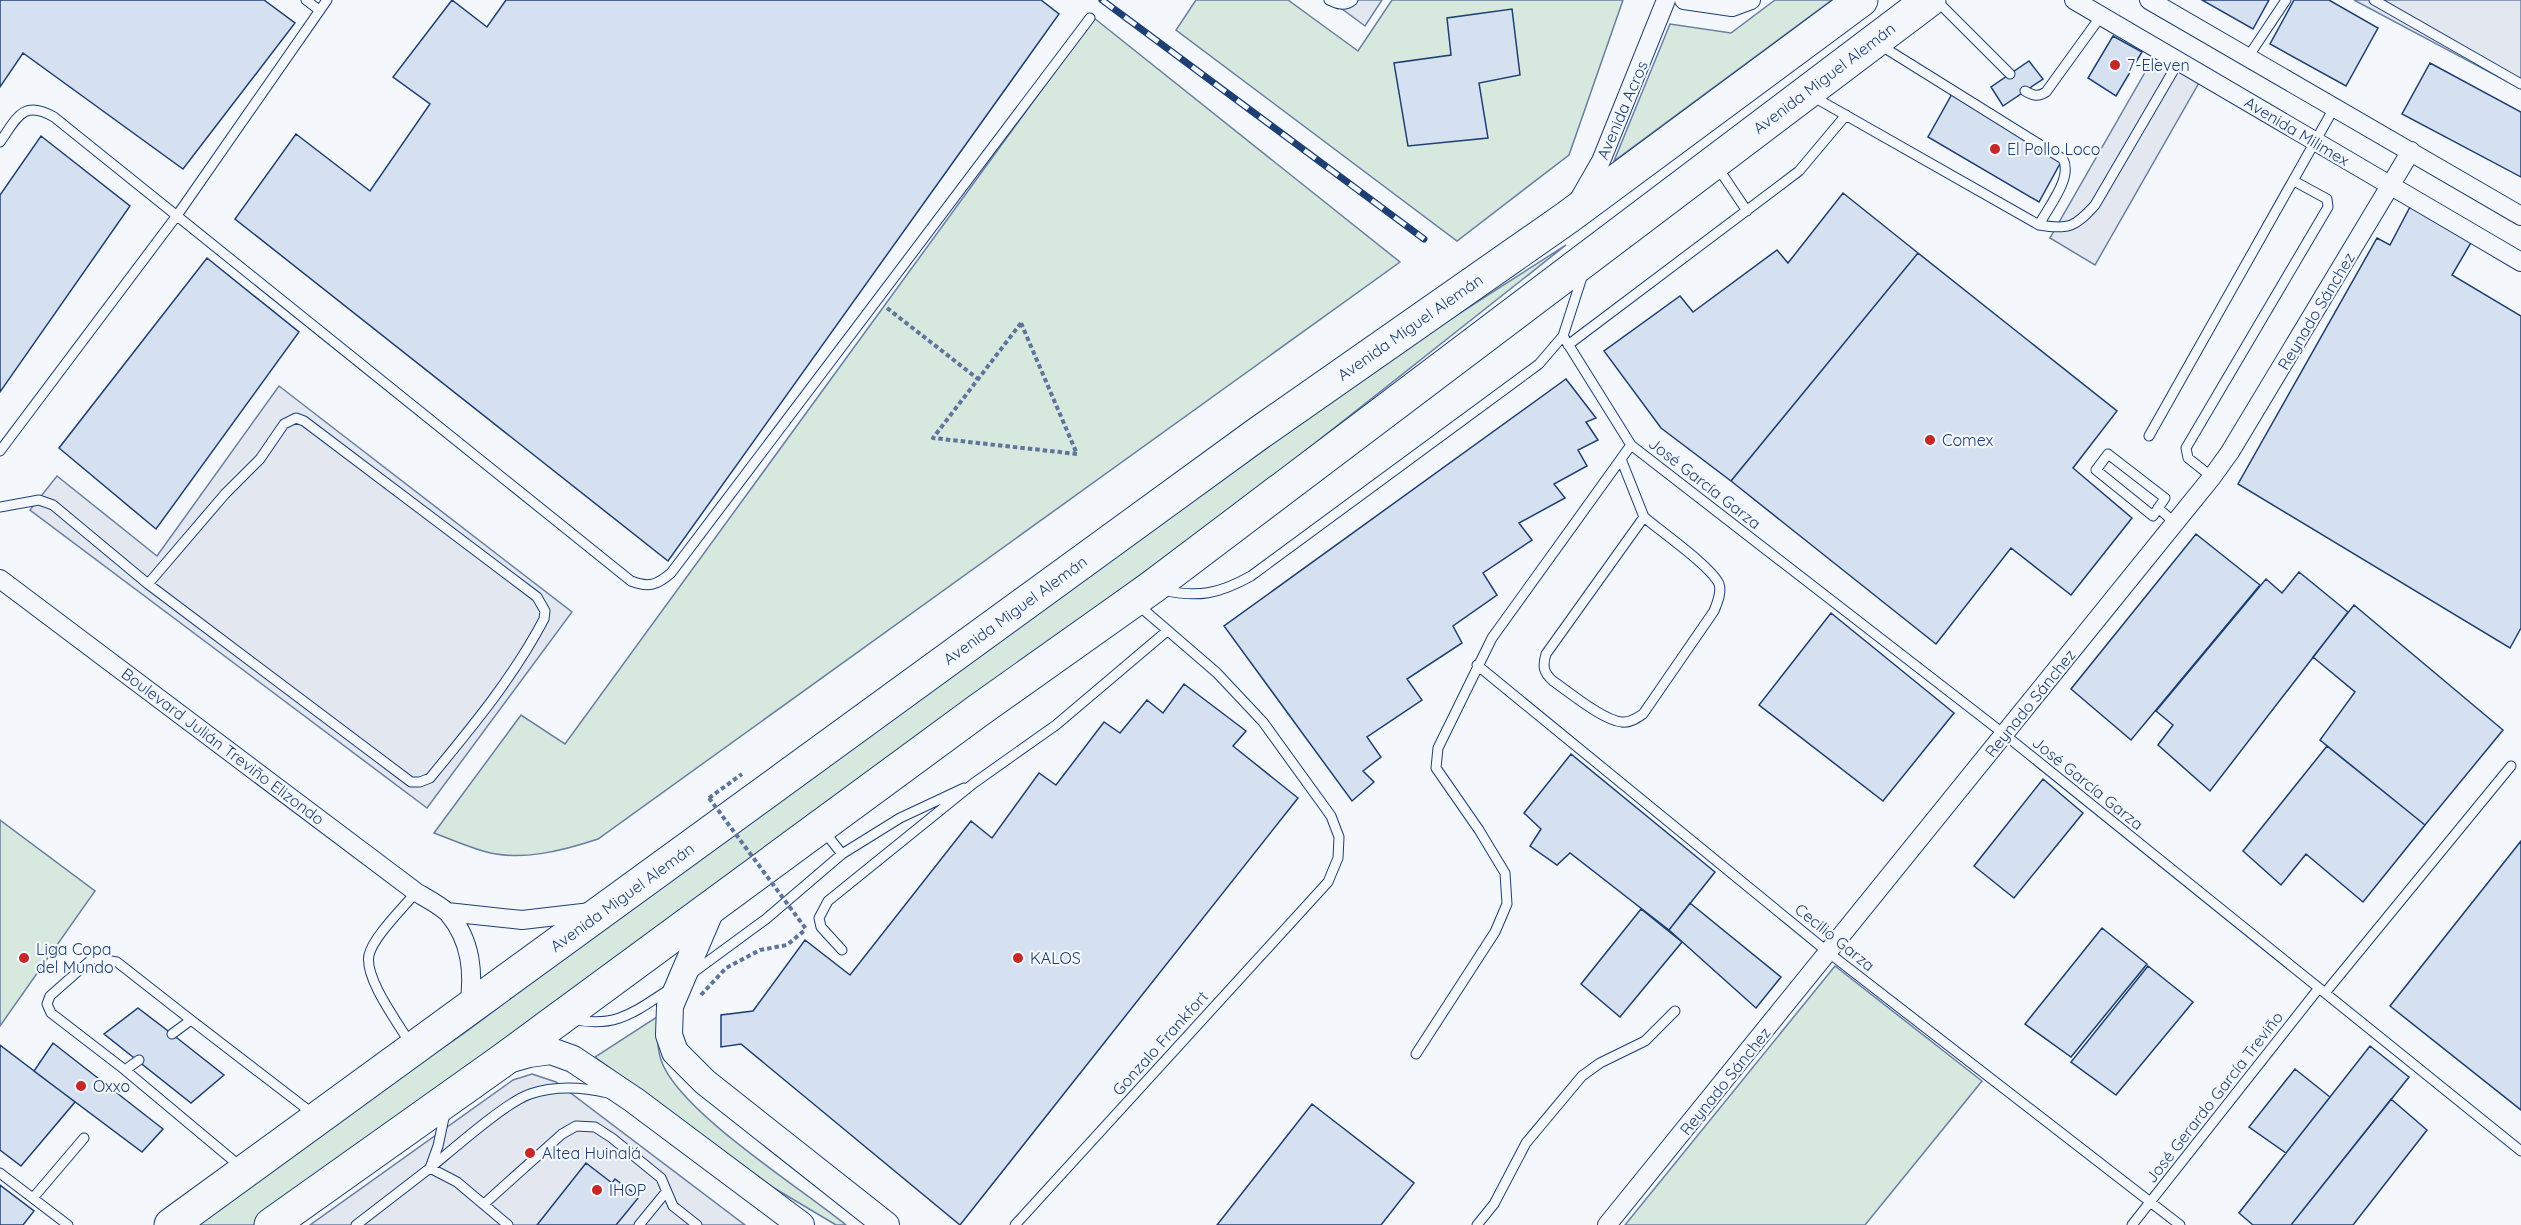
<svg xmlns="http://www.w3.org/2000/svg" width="2521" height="1225" font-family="Quicksand,sans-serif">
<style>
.green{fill:#d7e8df;stroke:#687fa3;stroke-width:1.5}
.parking{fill:#e3e8f0;stroke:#687fa3;stroke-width:1.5}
.building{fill:#d5e0f0;stroke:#1d3f73;stroke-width:1.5}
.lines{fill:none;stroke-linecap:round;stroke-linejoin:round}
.lane-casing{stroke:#1d3f73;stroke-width:11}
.street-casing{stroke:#1d3f73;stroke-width:20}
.secondary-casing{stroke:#1d3f73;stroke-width:28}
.highway-casing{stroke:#1d3f73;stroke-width:35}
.path{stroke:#5e769c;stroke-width:4;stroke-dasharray:4.5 3;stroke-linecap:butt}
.lane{stroke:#f4f7fb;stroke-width:9}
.street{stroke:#f4f7fb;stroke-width:18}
.secondary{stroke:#f4f7fb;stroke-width:26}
.highway{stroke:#f4f7fb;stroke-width:33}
.rail-casing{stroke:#1d3f73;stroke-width:7}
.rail{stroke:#f4f7fb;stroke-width:4.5;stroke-dasharray:14;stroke-linecap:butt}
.path-bridge{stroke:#5e769c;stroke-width:4;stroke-dasharray:4.5 3;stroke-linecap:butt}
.poi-dot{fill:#c62828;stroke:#f4f7fb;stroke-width:2}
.labels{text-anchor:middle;stroke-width:4.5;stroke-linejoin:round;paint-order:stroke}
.poi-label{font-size:16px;fill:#1d3f73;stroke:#f4f7fb;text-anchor:start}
.street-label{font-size:16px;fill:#1d3f73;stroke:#f4f7fb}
</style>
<rect width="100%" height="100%" fill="#f4f7fb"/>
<path class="green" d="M1196 0H1288L1358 51 1392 0H1623L1569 155 1457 241 1176 30Z
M1775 0H1832L1614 161 1670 24 1731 33Z
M1094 18 1400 262 598 839C562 851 520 862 483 851 466 846 450 839 434 833L521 715 565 744Z
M1566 245 1252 493 263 1219 254 1225H195L301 1145 463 1034 759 813 1379 365Z
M0 820 95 891 0 1026Z
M1835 966 1982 1081 1865 1225H1625Z
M660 1015C658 1030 656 1045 661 1060 678 1111 801 1188 846 1225H836L774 1188 595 1057Z"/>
<path class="parking" d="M1330 0H1382L1365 26Z
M2354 0H2521V89Z
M2155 55 2200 81 2095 265 2050 238Z
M279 386 572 612 427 808 30 510 57 476 157 556Z
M532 1074 556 1082 745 1225H310L513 1080Z"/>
<path class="building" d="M0 0H264L295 23 183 169 23 53 0 87Z
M452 0 487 27 506 0H1041L1059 14 668 561 235 219 296 134 370 191 430 104 393 77Z
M2202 0H2269L2253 29Z
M2294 0H2329L2378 28 2346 86 2270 44Z
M1512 9 1520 75 1479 83 1488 138 1408 146 1394 63 1451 55 1447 18Z
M2113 36 2142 52 2116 96 2088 78Z
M2029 61 2043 79 2003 106 1991 87Z
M2430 63 2521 112V177L2402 114Z
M1952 94 2062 160 2039 202 1928 137Z
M41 136 130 206 0 392V195Z
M1843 193 1918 253 1731 481 1661 428 1604 351 1680 296 1693 312 1777 250 1788 263Z
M2411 205 2472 241 2452 275 2521 316V628L2510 648 2238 484 2377 238 2390 245Z
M1918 253 2117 411 2073 468 2132 518 2071 595 2011 548 1936 644 1731 481Z
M207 258 299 332 156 529 59 448Z
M1566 379 1596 418 1586 422 1598 440 1578 450 1587 466 1554 484 1565 498 1519 523 1532 540 1483 573 1497 595 1453 626 1462 643 1407 679 1422 700 1367 737 1381 757 1363 771 1374 782 1352 801 1224 626Z
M2196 534 2260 585 2131 740 2071 689Z
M2299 572 2348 612 2210 791 2158 745 2173 725 2156 711 2266 579 2282 593Z
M2354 605 2503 730 2425 825 2320 740 2355 692 2313 657Z
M1831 613 1954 713 1883 801 1759 705Z
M1184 684 1246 731 1233 746 1298 798 960 1225 741 1044 721 1047V1015L753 1011 805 940 850 975 971 821 992 838 1039 773 1056 785 1104 722 1120 733 1147 700 1163 713Z
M2327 746 2425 825 2363 902 2306 854 2281 885 2243 851Z
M1571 754 1715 872 1669 930 1570 853 1557 865 1530 846 1541 829 1524 813Z
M2043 779 2083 813 2014 898 1974 866Z
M2521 841V1110L2390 1006Z
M1690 903 1781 977 1756 1008 1669 930Z
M1641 909 1682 942 1620 1017 1581 984Z
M2102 928 2147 964 2071 1057 2025 1024Z
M2148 966 2193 1002 2116 1095 2071 1062Z
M138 1008 172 1034 224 1075 191 1103 104 1034Z
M53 1043 163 1129 142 1152 34 1071Z
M0 1045 75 1102 21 1166 0 1150Z
M2370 1046 2409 1077 2291 1225H2253L2239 1213Z
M2295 1069 2330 1097 2286 1153 2249 1127Z
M2391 1099 2427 1130 2353 1225H2291Z
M1312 1104 1414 1183 1381 1225H1217Z
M586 1163 612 1183 615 1179 639 1197 616 1225H537Z
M0 1185 34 1211 23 1225H0Z"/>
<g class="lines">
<g class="lane-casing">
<path id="lane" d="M306 0 319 10
M1329 0C1337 4 1345 7 1353 0
M1936 0 2010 74
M2374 0 2521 84
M1880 45 2063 159C2073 178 2048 207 2039 225
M2248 57 2286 0
M2025 91C2034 96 2038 97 2046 92L2101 16
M1812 96 2039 225C2069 230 2075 227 2095 205L2179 61
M0 142C17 118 23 99 54 117L631 581C649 588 657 585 671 573L1090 18
M1718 168 1747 211
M1563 336 1631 445 2004 734 2521 1151
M1568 345 1799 171 1846 115
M2149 436 2334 108
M0 451 178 214 327 0
M2108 454 2165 498 2153 516 2096 470Z
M1621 459 1644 517 1546 654C1542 667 1544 673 1553 681 1569 692 1604 721 1622 722 1630 723 1637 718 1643 714L1714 611C1717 603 1722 593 1719 584 1712 567 1660 531 1644 517
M2212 477 2188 458 2186 448 2328 207 2327 199 2294 181
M0 507 39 500 53 505 148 584 411 782H420L430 778C472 727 513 678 544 619L545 611 537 597 304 421 296 418 284 424 260 459 225 494 148 584
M2158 508 2175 523
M1162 590C1198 598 1219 594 1251 576L1539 364 1563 336 1583 274
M1477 665 1829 953 2180 1225
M823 830 842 854
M842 950 821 927 819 918 828 901 974 783 1056 725 1167 631
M691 974 766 919 842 854 900 818 964 788
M2325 993 2511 766
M571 1019C616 1029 634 1012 670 989
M172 1034 191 1020 312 1113
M410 1043C398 1023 364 978 369 955 373 937 404 907 416 892
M1416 1054 1495 932 1507 904 1505 873 1479 830 1436 768 1438 748 1492 638 1631 445
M139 1060 125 1070 241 1167
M125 1070 51 1013 47 1004 50 996 93 958 117 962 191 1020
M0 1173 68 1225
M33 1198 84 1138
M484 1204 562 1134 576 1126 595 1127 612 1138 661 1178 673 1206 697 1225
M356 1225 430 1168 438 1146 445 1113
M508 1225 457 1182 430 1168C452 1150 506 1102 530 1094 556 1085 583 1087 608 1093
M639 1225 666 1192
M1015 1225 1328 882 1338 858 1339 837 1331 816 1263 722 1217 673 1137 604
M1477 1225 1494 1204 1526 1143 1582 1076 1600 1063 1645 1041 1675 1011
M2132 1225 2319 988"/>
</g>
<g class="street-casing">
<path id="street" d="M1684 0 1732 7 1751 0
M2074 0 2521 262
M2149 0 2521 216
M1578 201 1601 161 1666 0
M0 579 416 892C426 898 440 905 448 913 472 941 474 974 469 1008
M447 912 522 920 591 912
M1607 1225 2212 477 2230 452 2411 151"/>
</g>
<g class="secondary-casing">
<path id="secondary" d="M714 903 670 1006 669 1035 675 1052 705 1082 886 1225
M508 1060 529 1054 551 1051 573 1059 634 1100 801 1225"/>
</g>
<g class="highway-casing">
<path id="highway" d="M171 1225 1259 433 1568 217 1861 0
M271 1225 499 1063 979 710 1151 588 1929 0"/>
</g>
<path class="path" d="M887 308 978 379
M1021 323 1077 454 933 438Z
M709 798 742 774
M701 995 726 968 760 950 787 945 806 929"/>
<use href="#lane" class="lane"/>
<use href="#street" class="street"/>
<use href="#secondary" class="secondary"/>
<use href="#highway" class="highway"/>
<g class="rail-casing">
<path id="rail" d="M1102 0 1424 239"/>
</g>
<use href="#rail" class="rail"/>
<path class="path-bridge" d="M709 798 806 929"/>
</g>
<g class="poi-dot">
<circle cx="2115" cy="65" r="6"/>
<circle cx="1995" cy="149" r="6"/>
<circle cx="1930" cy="440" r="6"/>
<circle cx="24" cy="958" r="6"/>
<circle cx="1018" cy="958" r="6"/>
<circle cx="81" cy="1086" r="6"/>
<circle cx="530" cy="1153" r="6"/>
<circle cx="597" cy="1190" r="6"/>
</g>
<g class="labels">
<g class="poi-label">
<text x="2127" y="71">7-Eleven</text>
<text x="2007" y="155">El Pollo Loco</text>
<text x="1942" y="446">Comex</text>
<text x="36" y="955">Liga Copa<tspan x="36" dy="18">del Mundo</tspan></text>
<text x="1030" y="964">KALOS</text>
<text x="93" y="1092">Oxxo</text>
<text x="542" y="1159">Altea Huinalá</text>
<text x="609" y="1196">IHOP</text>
</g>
<g class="street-label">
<text transform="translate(1824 78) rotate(-37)" y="6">Avenida Miguel Alemán</text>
<text transform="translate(1622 110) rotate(-67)" y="6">Avenida Acros</text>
<text transform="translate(2297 131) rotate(31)" y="6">Avenida Milimex</text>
<text transform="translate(2316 311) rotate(-59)" y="6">Reynado Sánchez</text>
<text transform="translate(1410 327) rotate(-35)" y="6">Avenida Miguel Alemán</text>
<text transform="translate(1705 483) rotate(38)" y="6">José García Garza</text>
<text transform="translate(1015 610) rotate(-36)" y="6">Avenida Miguel Alemán</text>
<text transform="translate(2030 703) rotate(-51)" y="6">Reynado Sánchez</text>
<text transform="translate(223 746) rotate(37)" y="6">Boulevard Julián Treviño Elizondo</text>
<text transform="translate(2088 783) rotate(39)" y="6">José García Garza</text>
<text transform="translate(622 897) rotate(-36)" y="6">Avenida Miguel Alemán</text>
<text transform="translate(1835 937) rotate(39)" y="6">Cecilio Garza</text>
<text transform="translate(1160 1043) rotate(-48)" y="6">Gonzalo Frankfort</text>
<text transform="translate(1725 1081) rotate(-51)" y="6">Reynado Sánchez</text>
<text transform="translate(2214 1097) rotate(-52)" y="6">José Gerardo García Treviño</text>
</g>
</g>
</svg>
